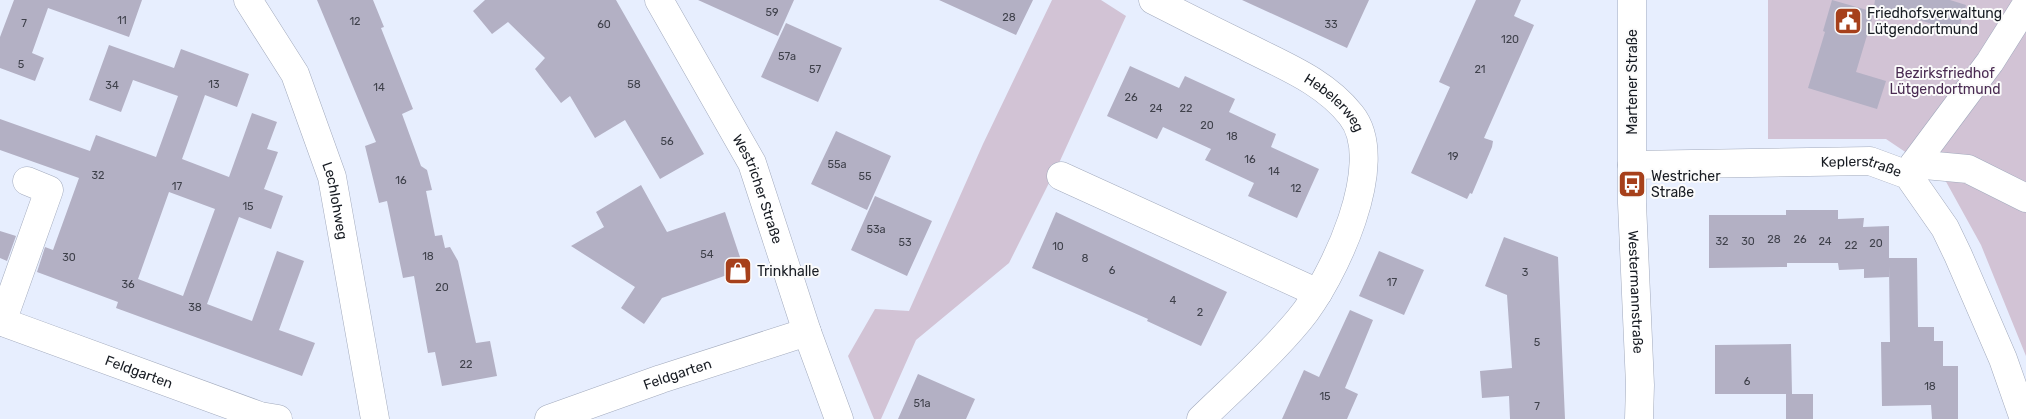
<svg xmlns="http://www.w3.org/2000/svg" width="2026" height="419" font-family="Rubik,sans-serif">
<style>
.green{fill:#d2c3d5}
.building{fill:#b3b0c4;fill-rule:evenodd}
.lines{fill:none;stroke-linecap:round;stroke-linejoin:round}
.minor-casing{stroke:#a2aabd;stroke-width:29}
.minor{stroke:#fff;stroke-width:28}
.labels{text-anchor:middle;stroke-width:4;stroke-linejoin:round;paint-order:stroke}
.number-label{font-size:11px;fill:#3f414b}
.poi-label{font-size:14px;fill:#181c23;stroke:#fbfbfb;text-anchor:start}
.park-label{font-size:14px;fill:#4a2b52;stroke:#fbfbfb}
.street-label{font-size:14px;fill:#181c23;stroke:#fbfbfb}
</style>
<rect width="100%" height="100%" fill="#e7eefe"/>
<path class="green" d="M1052 0H1101L1126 16 1059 163 1009 263 916 340 881 419H874L848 356 875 309 909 311 983 144Z
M1768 0H2026V356L1981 245 1944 178 1886 139H1768Z"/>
<path class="building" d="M14 0H142L129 37 48 8 32 53 44 58 35 81 0 68V37Z
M317 0H373L384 27 381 28 413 109 402 114 421 166 427 170 432 190 426 191 435 236 442 235 445 248 450 247 458 261 476 343 490 341 497 376 442 386 435 352 428 353 414 276 403 278 387 201 379 203 365 146 376 142Z
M485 0H616L704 154 660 179 625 120 595 138 570 96 561 103 535 69 545 58 508 22 492 34 473 11Z
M698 0H794L778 36Z
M939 0H1033L1016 35Z
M1242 0H1369L1347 48Z
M1476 0H1521L1514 16 1534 25 1484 138 1493 141 1492 147 1472 194 1470 193 1467 199 1411 173 1450 87 1439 82Z
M1832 0 1874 12 1856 72 1886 81 1877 109 1808 88 1825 32 1823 31Z
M1875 0H1950L1966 5 1958 32 1874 6Z
M786 23 842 48 818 102 761 77Z
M109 45 174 68 181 49 249 74 237 107 205 95 182 159 229 177 252 113 277 122 267 149 278 152 264 189 283 196 271 229 239 217 207 304 252 321 277 251 304 261 279 330 315 343 302 376 116 308 118 302 37 272 45 247 53 250 79 178 0 150V119L90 151 96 135 156 157 178 96 133 80 121 112 89 100ZM169 192 215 209 183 296 138 279Z
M1130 66 1179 88 1185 76 1235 99 1229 112 1276 134 1271 147 1319 169 1297 218 1248 196 1254 183 1205 160 1211 149 1163 127 1157 139 1107 116Z
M836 131 891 156 867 210 811 184Z
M641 185 667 232 725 212 744 269 662 298 644 324 621 308 635 287 571 246 604 227 596 212Z
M875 196 932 221 907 276 851 250Z
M1786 210H1838V219L1864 218 1863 227 1889 226V258H1917L1918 327H1934V341H1943V366H1958V419H1932L1931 405 1882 406 1881 342H1890L1889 266V277L1864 278V269L1839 270 1838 263H1787V267L1709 268V215H1786Z
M1056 212 1227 292 1201 346 1147 321 1148 319 1032 268Z
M0 231 16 236 7 261 0 258Z
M1504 237 1558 257 1565 419H1510L1509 396 1482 398 1480 371 1512 368 1507 295 1485 286Z
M1379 251 1424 270 1404 315 1359 296Z
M1350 310 1373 320 1345 388 1358 394 1347 419H1282L1304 370 1319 377Z
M1791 344 1792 394H1715V345Z
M918 374 975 399 966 419H898Z
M1786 394H1813V419H1786Z"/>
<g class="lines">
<g class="minor-casing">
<g id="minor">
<path id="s1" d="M248 0 295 74 332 177 375 419"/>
<path id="s2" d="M659 0 752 163 807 332 839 419"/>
<path id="s3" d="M1153 0C1184 16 1216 32 1247 47 1284 66 1324 81 1351 115 1389 162 1333 279 1299 320 1270 355 1234 387 1201 419"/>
<path id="s4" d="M1632 0V203L1640 385 1639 419"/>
<path d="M1914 164 1990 62 2026 5"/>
<path d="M1914 164 1968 169 2026 198"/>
<path id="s5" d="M1632 165 1870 161 1908 175 1945 228 1958 255 2003 359 2024 419"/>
<path d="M1061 176 1318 293"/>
<path id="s6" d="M0 321 260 416 278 419"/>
<path d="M2 322 49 190 27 181"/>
<path id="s7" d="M549 419 661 379 807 332"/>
</g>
</g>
<use href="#minor" class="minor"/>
</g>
<defs>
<g id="civic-square" transform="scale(1.4375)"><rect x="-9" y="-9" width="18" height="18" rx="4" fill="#a6401b" stroke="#fbfbfb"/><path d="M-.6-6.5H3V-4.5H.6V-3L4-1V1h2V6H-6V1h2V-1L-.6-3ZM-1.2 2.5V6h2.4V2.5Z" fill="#fff"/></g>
<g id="bus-square" transform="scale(1.4375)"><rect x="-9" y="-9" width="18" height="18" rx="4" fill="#a6401b" stroke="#fbfbfb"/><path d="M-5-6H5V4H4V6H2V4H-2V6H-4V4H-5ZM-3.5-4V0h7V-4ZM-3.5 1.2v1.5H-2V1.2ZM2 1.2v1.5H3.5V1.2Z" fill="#fff"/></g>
<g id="shop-square" transform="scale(1.4375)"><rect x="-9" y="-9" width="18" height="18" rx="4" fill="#a6401b" stroke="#fbfbfb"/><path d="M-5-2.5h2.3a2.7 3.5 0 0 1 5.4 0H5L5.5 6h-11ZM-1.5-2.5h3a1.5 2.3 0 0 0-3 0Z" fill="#fff"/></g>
</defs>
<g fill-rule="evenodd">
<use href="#civic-square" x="1848" y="21"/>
<use href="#bus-square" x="1632" y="184"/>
<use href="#shop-square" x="738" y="271"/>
</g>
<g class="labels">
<g class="number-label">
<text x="772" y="16">59</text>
<text x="1009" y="21">28</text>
<text x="122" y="24">11</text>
<text x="355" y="25">12</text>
<text x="24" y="27">7</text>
<text x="604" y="28">60</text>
<text x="1331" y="28">33</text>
<text x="1510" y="43">120</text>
<text x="787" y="60">57a</text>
<text x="21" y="68">5</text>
<text x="815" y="73">57</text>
<text x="1480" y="73">21</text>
<text x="214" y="88">13</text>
<text x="634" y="88">58</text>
<text x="112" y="89">34</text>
<text x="379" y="91">14</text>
<text x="1131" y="101">26</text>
<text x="1156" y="112">24</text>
<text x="1186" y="112">22</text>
<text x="1207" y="129">20</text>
<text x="1232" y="140">18</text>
<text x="667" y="145">56</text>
<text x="1453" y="160">19</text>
<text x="1250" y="163">16</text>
<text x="837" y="168">55a</text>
<text x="1274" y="175">14</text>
<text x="98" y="179">32</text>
<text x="865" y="180">55</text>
<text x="401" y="184">16</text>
<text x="177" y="190">17</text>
<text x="1296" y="192">12</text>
<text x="248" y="210">15</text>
<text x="876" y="233">53a</text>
<text x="1774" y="243">28</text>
<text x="1800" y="243">26</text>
<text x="1722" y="245">32</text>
<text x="1748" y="245">30</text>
<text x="1825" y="245">24</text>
<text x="905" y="246">53</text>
<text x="1876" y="247">20</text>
<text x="1851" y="249">22</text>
<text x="1058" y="250">10</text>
<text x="707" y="258">54</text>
<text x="428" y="260">18</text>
<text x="69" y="261">30</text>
<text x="1085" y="262">8</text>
<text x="1112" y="274">6</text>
<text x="1525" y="276">3</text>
<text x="1392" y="286">17</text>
<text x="128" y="288">36</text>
<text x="442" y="291">20</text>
<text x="1173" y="304">4</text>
<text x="195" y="311">38</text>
<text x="1200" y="316">2</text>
<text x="1537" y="346">5</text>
<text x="466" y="368">22</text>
<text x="1747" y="385">6</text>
<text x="1930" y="390">18</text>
<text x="1325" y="400">15</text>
<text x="922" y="407">51a</text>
<text x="1537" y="410">7</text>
</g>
<g class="poi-label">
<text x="1867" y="18">Friedhofsverwaltung<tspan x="1867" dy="16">Lütgendortmund</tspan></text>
<text x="1651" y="181">Westricher<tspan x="1651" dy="16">Straße</tspan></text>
<text x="757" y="276">Trinkhalle</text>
</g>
<g class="park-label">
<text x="1945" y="78">Bezirksfriedhof<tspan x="1945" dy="16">Lütgendortmund</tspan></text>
</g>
<g class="street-label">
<text transform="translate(1632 82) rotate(-90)" y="5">Martener Straße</text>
<text dy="5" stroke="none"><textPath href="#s3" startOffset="210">Hebelerweg</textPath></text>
<text dy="5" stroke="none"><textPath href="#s5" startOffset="230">Keplerstraße</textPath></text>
<text dy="5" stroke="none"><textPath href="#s2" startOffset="214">Westricher Straße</textPath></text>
<text dy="5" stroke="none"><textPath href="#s1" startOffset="221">Lechlohweg</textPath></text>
<text dy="5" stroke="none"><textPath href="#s4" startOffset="292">Westermannstraße</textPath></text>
<text dy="5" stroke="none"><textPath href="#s6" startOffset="148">Feldgarten</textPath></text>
<text dy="5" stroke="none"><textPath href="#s7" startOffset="136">Feldgarten</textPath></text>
</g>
</g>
</svg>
